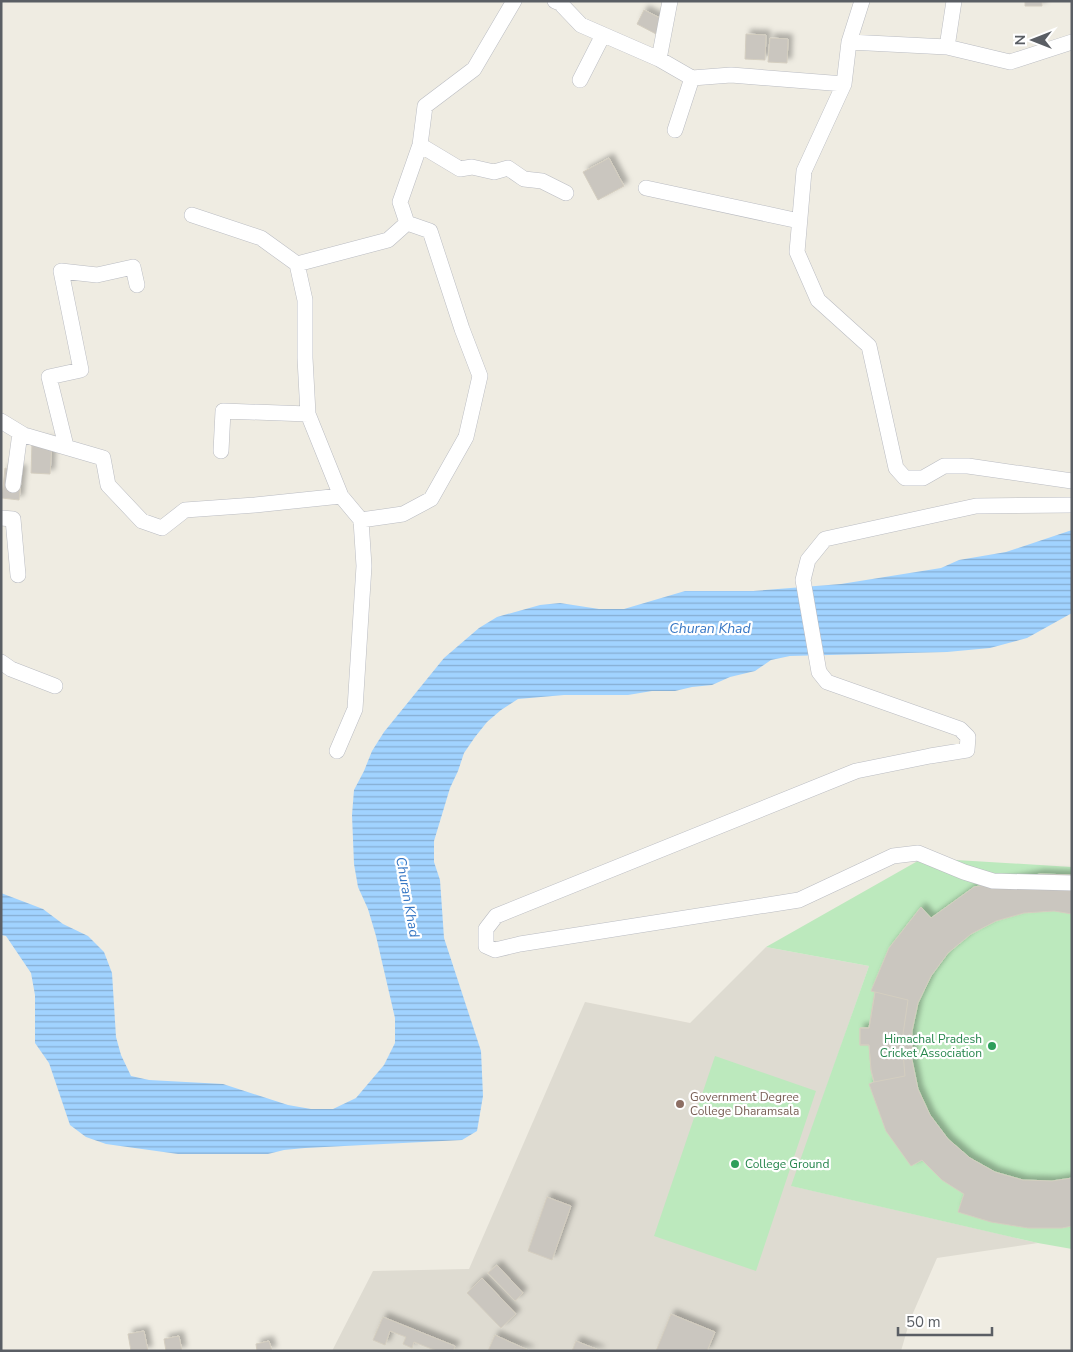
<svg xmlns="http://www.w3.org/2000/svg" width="1073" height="1352" font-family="'Nunito Sans',sans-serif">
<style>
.education{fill:#dedbd1}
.grass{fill:#bce9bd}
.water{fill:url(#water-rules)}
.building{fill:#cac6bf;stroke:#d4cec0;filter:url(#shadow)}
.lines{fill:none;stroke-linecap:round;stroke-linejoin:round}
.minor-casing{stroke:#babcc2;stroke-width:16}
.minor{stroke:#fff;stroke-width:15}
.leisure-dot{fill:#2e9e5b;stroke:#fff;stroke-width:2}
.education-dot{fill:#8d6e63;stroke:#fff;stroke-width:2}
.labels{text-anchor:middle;stroke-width:4.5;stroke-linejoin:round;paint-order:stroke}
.leisure-label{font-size:12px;fill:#27864d;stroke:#fff;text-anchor:end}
.education-label{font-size:12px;fill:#785e54;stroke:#fff;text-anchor:start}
.water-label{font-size:14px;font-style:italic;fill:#3777c4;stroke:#fff}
</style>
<defs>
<pattern id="water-rules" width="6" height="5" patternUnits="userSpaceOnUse" patternTransform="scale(1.25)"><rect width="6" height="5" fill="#a1d3ff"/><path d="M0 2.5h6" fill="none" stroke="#86aed2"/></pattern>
<filter id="shadow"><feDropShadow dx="4.5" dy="-4.5" stdDeviation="2.5" flood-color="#0004"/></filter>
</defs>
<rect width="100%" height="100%" fill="#efece2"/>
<path class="education" d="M766 947 869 966 792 1186 1038 1243 937 1258 910 1320 901 1351H332L373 1271 469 1269 585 1002 690 1023Z"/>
<path class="grass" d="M923 858 1072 867V1249L1038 1243 791 1186 869 966 766 947Z
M715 1056 816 1091 756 1271 654 1236Z"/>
<path class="water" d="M1072 530V613L1027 638 990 648 947 652 790 656 771 660 755 671 730 677 712 685 692 687 675 691H652L628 695H564L518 699 501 710 487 722 475 737 464 753 458 771 450 788 434 841V862L440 880 444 938 481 1051 483 1096 477 1131 462 1140 305 1148 284 1150 268 1154H178L106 1144 86 1137 70 1125 49 1063 35 1043V995L31 973 6 936 1 935V893L43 909 63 924 88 936 104 952 112 973 116 1037 121 1055 131 1076 149 1080 223 1084 288 1105 311 1109H333L356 1098 384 1065 395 1043V1018L376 936 368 909 358 887 354 864 352 815 354 790 364 771 372 751 384 732 444 658 479 628 497 617 540 605 560 603 599 609H624L685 591H753L841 584 941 568 959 560 1006 552Z"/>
<path class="building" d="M1025 1H1042V6H1025Z
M644 10 666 21 658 35 637 24Z
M746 34 766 35 765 60 745 59Z
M770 38 788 39 787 63 768 62Z
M609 158 624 186 598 200 583 172Z
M32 442H52L50 474 31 473Z
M5 468 22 470 19 500 2 498Z
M1040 874 1072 875V914L1054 911 1024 913 996 921 971 934 948 953 931 976 918 1003 912 1031V1060L918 1089 930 1115 948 1139 970 1158 995 1172 1023 1180 1052 1181 1072 1178V1226L1062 1228H1028L991 1222 958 1212 964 1194 942 1180 922 1160 911 1166 886 1131 869 1084 874 1082 871 1070 869 1045H860V1028H869L875 992 871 991 889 948 921 907 931 918 974 887Z
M875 992 908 1000 902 1041 905 1076 874 1082 871 1070 869 1045H860V1028H869Z
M547 1197 571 1206 552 1260 528 1251Z
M497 1265 523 1293 515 1301 488 1273Z
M482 1278 516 1314 501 1328 467 1293Z
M671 1314 715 1332 707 1351H656Z
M383 1317 455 1346 453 1351H437L414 1342 412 1348 403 1344 406 1337 390 1331 385 1345 373 1340Z
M144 1331 148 1351H131L128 1334Z
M495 1335 530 1351H488Z
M179 1336 182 1351H166L164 1339Z
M269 1341 272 1351H257L256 1344Z
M576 1341 601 1351H572Z"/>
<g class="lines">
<g class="minor-casing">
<path id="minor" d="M555 1 560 3 581 25 659 59 692 78 731 75 844 84
M862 1 849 42 844 84 804 171 797 252 818 300 869 346 896 468 905 478H923L944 466H968L1072 481
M849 42 947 47 1010 62 1072 42
M947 47 954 1
M659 59 670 1
M580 80 603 35
M675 130 692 78
M420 145 460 169 472 167 494 172 508 168 524 179 542 181 566 193
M646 188 799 221
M192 215 261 238 297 264
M1 421 24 435 103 458 108 485 142 521 162 528 185 510 255 505 341 496 308 414 305 358V300L297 264 388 240 407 223 400 202 420 145 425 106 474 69 514 1
M66 446 49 377 81 370 61 271 97 275 133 267 137 285
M221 451 223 411 308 414
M13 485 20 433
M1072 505 976 506 825 539 808 560 803 580 819 672 827 682 960 729 968 737 967 750 930 756 856 771 496 916 486 929V946L495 950 520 944 799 900 893 856 918 853 964 872 993 881 1072 883
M1 518 13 519 18 575
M361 520 403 514 431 499 466 437 480 376 462 329 430 231 407 223
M1 662 11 669 55 686
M337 751 355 709 364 566 361 520 341 496"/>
</g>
<use href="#minor" class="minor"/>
</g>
<g class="leisure-dot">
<circle cx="992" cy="1046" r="5"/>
<circle cx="735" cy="1164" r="5"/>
</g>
<circle class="education-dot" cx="680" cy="1104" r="5"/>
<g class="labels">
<g class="leisure-label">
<text x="982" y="1043">Himachal Pradesh<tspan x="982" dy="14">Cricket Association</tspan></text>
<text x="745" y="1168" text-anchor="start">College Ground</text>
</g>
<g class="education-label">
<text x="690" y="1101">Government Degree<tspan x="690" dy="14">College Dharamsala</tspan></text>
</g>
<g class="water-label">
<text x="710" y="633">Churan Khad</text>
<text transform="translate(408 897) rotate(80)" y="5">Churan Khad</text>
</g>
</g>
<rect width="1073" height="1352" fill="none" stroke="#5a5e64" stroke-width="5"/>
<g transform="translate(1033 40) rotate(270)" stroke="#ffffff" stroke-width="4" paint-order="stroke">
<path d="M0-4L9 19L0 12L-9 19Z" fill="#5a5e64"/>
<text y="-8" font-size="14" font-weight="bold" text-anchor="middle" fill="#5a5e64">N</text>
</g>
<path d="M898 1327v8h94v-8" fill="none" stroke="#5a5e64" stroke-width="2.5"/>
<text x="906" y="1327" font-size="15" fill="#5a5e64" stroke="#ffffff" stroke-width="4" paint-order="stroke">50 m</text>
</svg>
